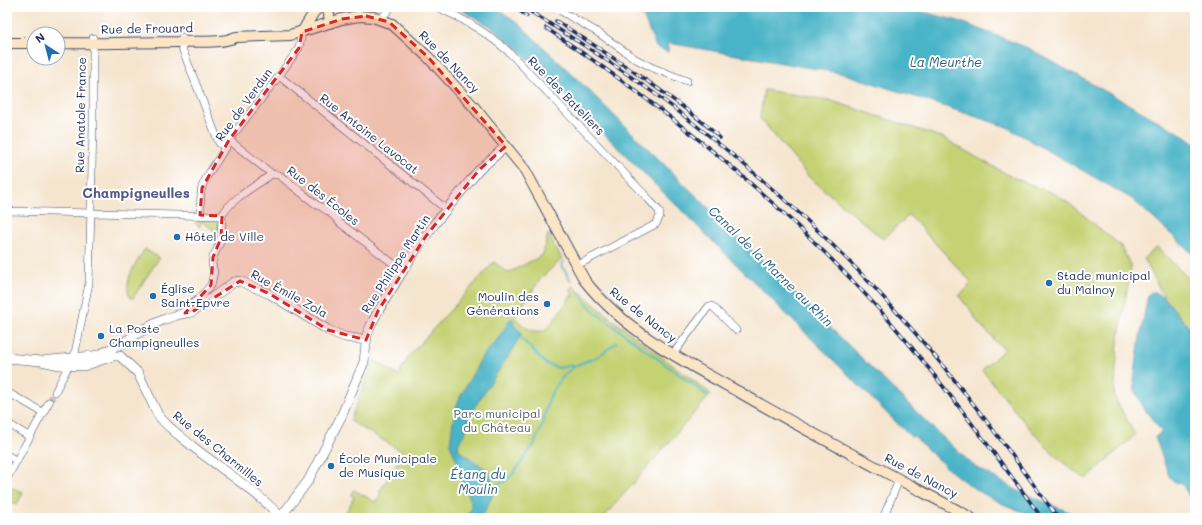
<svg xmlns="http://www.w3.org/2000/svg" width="1202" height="525" font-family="Mali,sans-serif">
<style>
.green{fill:#c5d273;stroke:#708068}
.water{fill:#4ab4c7;stroke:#327292}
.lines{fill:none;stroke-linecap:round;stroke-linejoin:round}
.stream{stroke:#4ab4c7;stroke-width:2}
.minor-tunnel{stroke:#c9c1b8;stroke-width:7;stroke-dasharray:7 3.5;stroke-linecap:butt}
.minor-casing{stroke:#3c4a6f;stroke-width:8}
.tertiary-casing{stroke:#3c4a6f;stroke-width:10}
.secondary-casing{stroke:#3c4a6f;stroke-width:12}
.minor{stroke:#fff;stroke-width:7}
.tertiary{stroke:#fff;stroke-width:9}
.secondary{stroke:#fce5c4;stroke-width:10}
.rail-casing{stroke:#1b2f5e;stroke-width:3.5}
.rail{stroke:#fff;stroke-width:2;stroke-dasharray:6;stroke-linecap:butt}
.marked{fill:#d62828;fill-opacity:0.2;stroke:#d62828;stroke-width:3;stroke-dasharray:8 5;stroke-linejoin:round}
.poi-dot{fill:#1f6fb2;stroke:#fff;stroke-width:1.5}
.labels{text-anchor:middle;stroke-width:4;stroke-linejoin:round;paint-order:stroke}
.street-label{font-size:12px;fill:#1b2f5e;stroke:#fff}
.poi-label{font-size:12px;fill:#1b2f5e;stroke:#fff;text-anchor:start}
.park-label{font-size:12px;fill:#4e6064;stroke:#fff}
.water-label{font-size:13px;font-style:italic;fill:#2b5e83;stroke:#fff}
.quarter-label{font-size:14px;font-weight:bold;fill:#505888;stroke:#fff}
</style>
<rect width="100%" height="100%" fill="#fff"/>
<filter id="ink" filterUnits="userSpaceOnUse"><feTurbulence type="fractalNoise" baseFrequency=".025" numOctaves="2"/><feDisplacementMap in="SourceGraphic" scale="8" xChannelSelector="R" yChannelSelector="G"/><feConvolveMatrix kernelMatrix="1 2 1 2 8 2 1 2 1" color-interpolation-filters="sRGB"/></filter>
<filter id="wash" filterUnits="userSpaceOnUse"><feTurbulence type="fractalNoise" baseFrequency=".012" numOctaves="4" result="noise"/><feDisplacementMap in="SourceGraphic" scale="16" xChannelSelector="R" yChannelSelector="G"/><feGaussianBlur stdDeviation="0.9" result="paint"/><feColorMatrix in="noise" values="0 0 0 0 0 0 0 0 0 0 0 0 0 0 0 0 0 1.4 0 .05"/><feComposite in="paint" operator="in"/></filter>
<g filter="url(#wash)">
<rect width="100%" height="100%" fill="#f5e5cf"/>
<path class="green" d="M764 90 829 100 944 138 974 156 1014 178 1055 194 1071 205 1121 246 1131 267 1118 342 1114 396 1135 435 1086 479C1043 452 1014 408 982 370L1005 349 993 340 994 338 979 324 967 304 966 305 959 296 969 287 968 285 971 282 909 215 883 239 809 177 760 118Z
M196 219H211L218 221 219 224V238L217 240 214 238 215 231 201 221 200 227 195 223V220Z
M548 234 562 259 541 278 517 313 515 317C522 326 534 336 546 329 551 325 567 302 571 296L573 297 570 288 573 286 609 317 711 394 603 518H343L354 497 351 495 354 490 375 502 381 493 379 492 398 462H399L405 453 350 421 374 360 398 376 409 356 494 262 508 273 543 255Z
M1157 247 1195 285V335L1164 297 1144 258Z
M145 249 159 258 133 298H131C121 283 137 261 145 249Z
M9 487 23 492 17 504 7 501V490Z"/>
<path class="water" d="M456 7H495L518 23 575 77 937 432 973 465 1018 491 1084 518C1070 518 1055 520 1041 518 1033 517 1025 513 1018 510 974 494 946 469 914 436L911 437 517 48 490 26Z
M627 7H903L959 21 1028 48 1178 132 1195 144V256L1132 199 1007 127 845 74 668 43V52L656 47 643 16Z
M1151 292 1156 293 1164 297 1195 335V506L1181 482C1175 483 1173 481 1169 476L1155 437 1162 432 1145 410 1135 392 1134 380 1140 337 1148 295Z
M511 318 515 321 513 324 522 333 509 355 470 414 466 431 459 442 458 448 459 450 487 470 491 475 493 490 492 497 481 518H467L471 507V501L463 483 458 464 450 444 454 414 459 399 483 355 498 339Z"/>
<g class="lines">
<path class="stream" d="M564 262 561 264 571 281
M579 293 586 303 596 313 708 396
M520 337 546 364 559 368 574 365
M491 488 507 480 513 474 535 443 543 422 548 401 553 390 566 373 577 365 599 356 617 342"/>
</g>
</g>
<g filter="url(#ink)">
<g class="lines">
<path class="minor-tunnel" d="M49 402 55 392"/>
<g class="minor-casing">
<path id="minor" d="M437 7C464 19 488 33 510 53L644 194 659 211 660 216 656 224 576 266
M554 7 597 32 634 58 653 68 687 81
M381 19 391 7
M182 37V48L219 143 226 148
M279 76 446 209
M229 140 272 174 279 175 317 205C327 209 334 215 340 223L403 271
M7 211 222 216
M200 215C201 207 200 195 202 187 208 170 222 157 229 140L279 76 299 48 302 32
M185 313 188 307 200 298 211 285 214 272 212 264 213 257 219 245 221 238 222 216C231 198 256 186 272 174
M673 354 709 306H712L736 330
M74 358 89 283 93 128V38
M7 392 44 413
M55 392 69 365
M7 423 30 437
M7 455 17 461
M7 478 49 402
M883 518 899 480"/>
</g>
<g class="tertiary-casing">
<path id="tertiary" d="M120 356 138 373 158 415C167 427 180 436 192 446 221 469 255 490 281 517
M7 358 41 361 60 365 84 366 113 356H120
M41 361 92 356 99 355 116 346 120 345C142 330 165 315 192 312L234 282 240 281 270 294 328 330 345 337 366 340
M280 518 308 481 341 417 364 362 367 335 371 325 378 311 417 248 436 222 479 170 506 146"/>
</g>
<g class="secondary-casing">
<path id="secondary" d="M328 7 330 23
M302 32 314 12 320 7
M7 43H34
M58 43C98 44 138 42 178 42 195 41 221 44 236 37L290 35 342 19 359 16 373 17 392 24 428 57 474 107 512 154 525 170 585 281C625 331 684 362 739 392 789 421 840 448 891 475 918 490 945 503 971 518"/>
</g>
<use href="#minor" class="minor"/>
<use href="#tertiary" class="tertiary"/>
<use href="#secondary" class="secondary"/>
<g class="rail-casing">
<path id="rail" d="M514 7 527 16
M523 7C581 43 640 80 693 123 771 184 844 251 909 326 963 387 1010 452 1058 518
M556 21C589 41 621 63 653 85 676 102 700 118 720 138
M546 28C671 111 794 212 893 325 946 387 994 453 1042 518"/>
</g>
<use href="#rail" class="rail"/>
</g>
</g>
<path class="marked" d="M366 16 389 22 428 57 506 146 479 170 426 236 378 311 366 340 328 330 270 294 240 281 192 312 185 313 211 285 213 257 221 238 222 216 200 215 202 188 229 140 299 48 302 32 342 19Z"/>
<g class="poi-dot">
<circle cx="177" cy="237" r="4"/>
<circle cx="1049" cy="283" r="4"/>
<circle cx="153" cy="296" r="4"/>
<circle cx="547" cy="304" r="4"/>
<circle cx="101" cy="336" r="4"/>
<circle cx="331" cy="466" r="4"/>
</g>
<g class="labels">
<g class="street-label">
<text transform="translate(147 29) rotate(-1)" y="4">Rue de Frouard</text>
<text transform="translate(449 62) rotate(46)" y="4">Rue de Nancy</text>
<text transform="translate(566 96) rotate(46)" y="4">Rue des Bateliers</text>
<text transform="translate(244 105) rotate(-54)" y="4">Rue de Verdun</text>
<text transform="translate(81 115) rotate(-89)" y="4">Rue Anatole France</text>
<text transform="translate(369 134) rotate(38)" y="4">Rue Antoine Lavocat</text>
<text transform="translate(323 196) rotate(38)" y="4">Rue des Écoles</text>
<text transform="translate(396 264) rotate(-57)" y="4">Rue Philippe Martin</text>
<text transform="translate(289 294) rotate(29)" y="4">Rue Émile Zola</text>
<text transform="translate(643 315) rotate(38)" y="4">Rue de Nancy</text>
<text transform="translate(218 449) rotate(39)" y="4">Rue des Charmilles</text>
<text transform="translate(921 476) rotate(28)" y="4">Rue de Nancy</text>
</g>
<g class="poi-label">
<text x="185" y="241">Hôtel de Ville</text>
<text x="1057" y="280">Stade municipal<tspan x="1057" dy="14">du Malnoy</tspan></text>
<text x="161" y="293">Église<tspan x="161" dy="14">Saint-Epvre</tspan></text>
<text x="539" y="301" text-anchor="end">Moulin des<tspan x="539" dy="14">Générations</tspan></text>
<text x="109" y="333">La Poste<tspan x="109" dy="14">Champigneulles</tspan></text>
<text x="339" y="463">École Municipale<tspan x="339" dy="14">de Musique</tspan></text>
</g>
<g class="park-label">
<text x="497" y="418">Parc municipal<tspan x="497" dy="14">du Château</tspan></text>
</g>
<g class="water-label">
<text x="946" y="67">La Meurthe</text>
<text transform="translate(771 266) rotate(44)" y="5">Canal de la Marne au Rhin</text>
<text x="478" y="479">Étang du<tspan x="478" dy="15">Moulin</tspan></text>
</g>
<g class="quarter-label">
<text x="136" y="198">Champigneulles</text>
</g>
</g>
<rect width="1202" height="525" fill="none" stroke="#fff" stroke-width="24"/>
<g transform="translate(46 46) rotate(324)"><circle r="19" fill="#ffffff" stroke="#a4acbf"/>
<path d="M0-3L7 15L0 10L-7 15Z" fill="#1f6fb2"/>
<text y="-6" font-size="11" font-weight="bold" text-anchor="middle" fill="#1b2f5e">N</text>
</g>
</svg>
